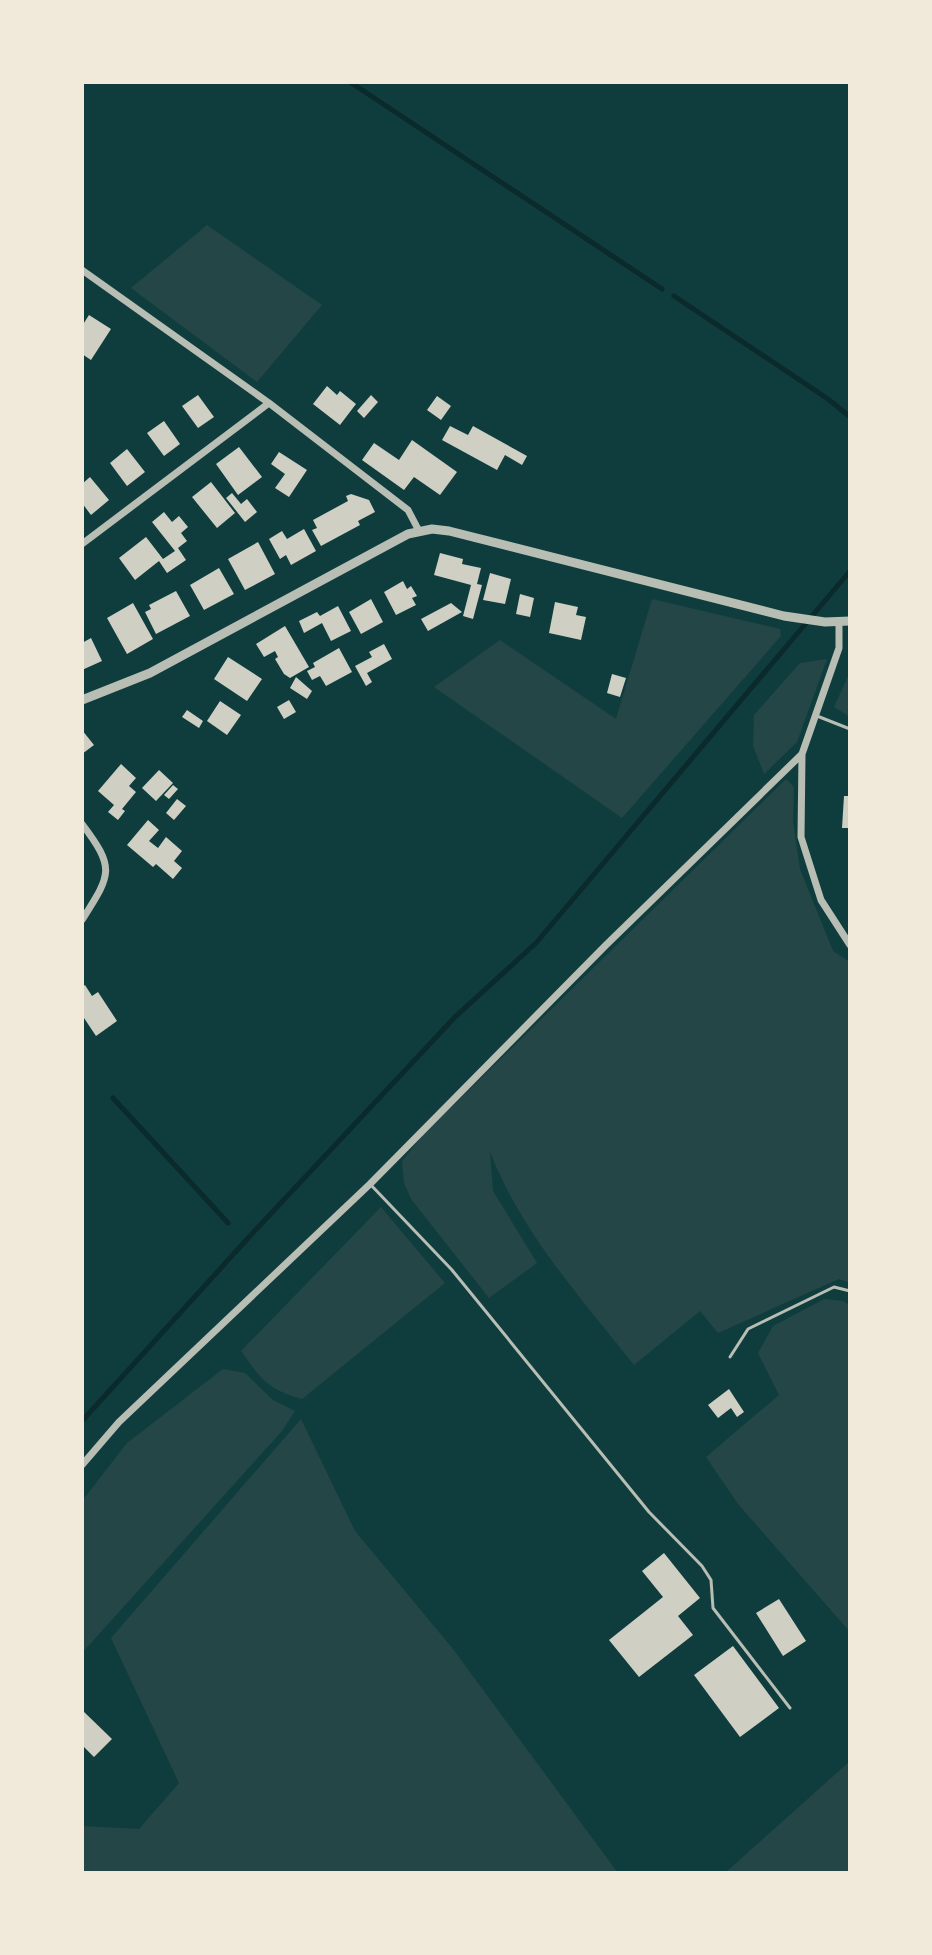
<svg xmlns="http://www.w3.org/2000/svg" width="932" height="1955" font-family="'DM Sans',sans-serif">
<style>
.green{fill:#244646}
.lines{fill:none;stroke-linecap:round;stroke-linejoin:round}
.stream{stroke:#0a2a2b;stroke-width:5}
.building{fill:#cfcfc3}
.service{stroke:#b8beb3;stroke-width:3}
.minor{stroke:#b8beb3;stroke-width:7}
.tertiary{stroke:#b8beb3;stroke-width:9}
</style>
<rect width="100%" height="100%" fill="#0f3d3e"/>
<path class="green" d="M207 225 322 305 257 382 131 288Z
M652 599 780 629 781 636 622 818 434 687 500 640 616 719Z
M827 659 797 742 764 774 753 746 754 715 800 663Z
M850 672V717L834 707Z
M786 779 794 787 793 821 800 869 833 951 850 962V1283L839 1279 718 1333 700 1311 634 1365C580 1297 522 1233 490 1152L493 1191 537 1263 489 1298 411 1199 404 1183 402 1161 423 1135Z
M381 1207 445 1283 302 1399C267 1389 262 1380 241 1351Z
M824 1299 843 1301 850 1305V1632L738 1504 706 1457 779 1395 758 1353 773 1326Z
M223 1369 245 1373 273 1400 295 1411 282 1431 82 1653V1501L127 1443Z
M301 1419 355 1531 453 1649 618 1873H82V1826L139 1829 179 1783 111 1638Z
M850 1761V1873H725Z"/>
<g class="lines">
<path class="stream" d="M350 82 662 289
M674 296 828 399 850 417
M113 1098 228 1223
M82 1421 249 1237 455 1017 536 943 850 571"/>
</g>
<path class="building" d="M89 315 111 329 91 360 82 354V326Z
M327 386 337 395 340 391 356 404 340 425 313 404Z
M198 395 214 417 198 428 182 406Z
M371 395 378 402 364 418 357 411Z
M437 396 451 406 441 420 427 410Z
M164 421 180 444 164 456 147 433Z
M450 426 468 435 473 426 527 456 522 465 505 455 497 470 442 440Z
M412 440 457 472 440 495 414 477 404 490 362 460 374 443 399 460Z
M239 447 262 477 238 495 216 464Z
M127 449 145 472 127 486 110 463Z
M279 452 307 470 289 497 275 488 285 474 271 464Z
M90 477 109 500 91 515 82 503V484Z
M211 482 235 513 217 528 192 497Z
M232 493 241 504 247 499 257 512 245 522 226 498Z
M351 494 369 500 375 512 358 521 360 525 321 546 312 530 317 528 313 520 348 501 346 496Z
M164 512 172 522 179 516 188 527 181 533 187 541 178 548 186 560 167 573 159 561 135 580 119 558 146 537 163 559 175 551 152 522Z
M304 529 316 551 291 565 286 555 280 559 269 539 282 531 287 539Z
M258 542 275 574 245 590 228 559Z
M440 553 463 559 462 564 481 568 477 584 482 585 473 619 463 616 471 585 434 575Z
M219 568 234 594 204 610 190 585Z
M490 573 511 579 505 604 483 600Z
M403 581 407 589 411 586 417 596 412 598 416 605 396 615 384 592Z
M176 591 190 616 156 634 145 612 151 609 149 605Z
M520 594 534 598 530 617 516 614Z
M371 599 383 622 361 634 349 612Z
M555 602 578 607 576 615 586 617 581 640 549 633Z
M133 603 153 639 127 654 107 618Z
M451 603 462 612 428 631 421 619Z
M338 606 351 631 331 641 322 623 304 633 299 621 317 612 320 616Z
M285 626 309 667 290 678 284 674 275 659 278 657 275 651 264 657 256 644Z
M91 638 102 661 82 670V643Z
M384 644 392 659 367 673 372 682 366 686 355 666 372 657 369 652Z
M339 648 352 672 326 686 320 676 312 680 307 671 315 667 313 663Z
M228 657 262 679 247 701 214 679Z
M612 674 626 678 620 697 607 693Z
M296 677 312 691 307 699 290 688Z
M289 700 296 712 284 719 277 707Z
M220 701 241 715 227 735 207 721Z
M187 710 203 721 199 728 182 717Z
M82 730 94 745 82 754Z
M121 764 136 778 129 786 136 792 122 809 125 811 118 820 108 812 114 805 98 791Z
M159 770 173 783 156 801 142 788Z
M173 785 178 789 169 799 164 795Z
M844 796H850V828H842Z
M177 799 186 806 174 820 166 813Z
M148 820 159 830 149 841 158 848 166 837 182 851 174 861 182 868 173 879 156 864 153 867 127 845Z
M85 985 92 996 98 992 117 1021 96 1036 82 1015V987Z
M729 1389 744 1412 737 1417 731 1408 718 1418 708 1405Z
M664 1553 700 1598 678 1616 693 1635 639 1677 609 1640 663 1597 642 1571Z
M779 1599 806 1641 783 1656 756 1613Z
M733 1646 779 1708 740 1737 694 1675Z
M82 1710 112 1739 94 1757 82 1745Z"/>
<g class="lines">
<path class="service" d="M817 716 850 729
M370 1184 452 1270 649 1512 702 1566 711 1580 713 1608 790 1708
M730 1357 748 1329 834 1287 850 1291"/>
<path class="minor" d="M82 270 269 403 408 510 419 531
M82 544 269 403
M802 754 801 837 821 900 850 945
M82 824C116 869 111 874 82 920
M82 1465 119 1422 370 1184 606 945 802 754 839 648V622"/>
<path class="tertiary" d="M82 700 150 673 408 534 432 529 449 531 784 616 825 622 850 621"/>
</g>
<rect width="932" height="1955" fill="none" stroke="#f1e9da" stroke-width="168"/>
</svg>
